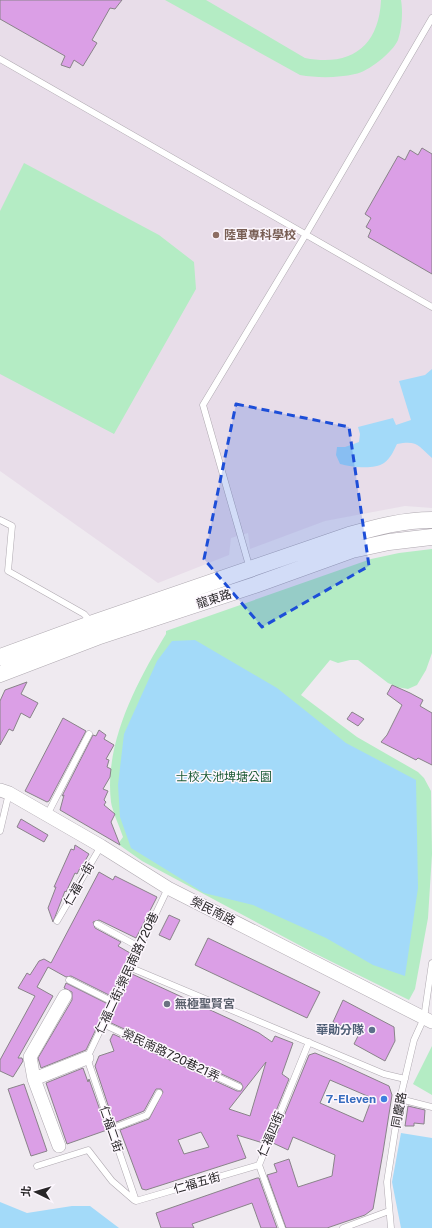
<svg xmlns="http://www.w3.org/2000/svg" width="432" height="1228" font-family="'Public Sans','Noto Sans TC',sans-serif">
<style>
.built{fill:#e8dde9}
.green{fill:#b4ecc4}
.water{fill:#a3daf9}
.building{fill:#db9fe6;stroke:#898389;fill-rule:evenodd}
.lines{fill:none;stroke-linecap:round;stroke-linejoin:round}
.service-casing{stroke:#afa9b0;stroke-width:7}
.minor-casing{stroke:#afa9b0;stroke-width:14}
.tertiary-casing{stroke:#afa9b0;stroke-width:17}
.service{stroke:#fff;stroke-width:6}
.minor{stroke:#fff;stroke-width:13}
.tertiary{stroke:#fff;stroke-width:16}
.marked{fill:#1d4ed8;fill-opacity:0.2;stroke:#1d4ed8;stroke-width:3;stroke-dasharray:8 5;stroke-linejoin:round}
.education-dot{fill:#8d6e63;stroke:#fdf7fe;stroke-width:1.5}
.worship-dot{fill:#6b7280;stroke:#fdf7fe;stroke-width:1.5}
.service-dot{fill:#5c6f8a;stroke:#fdf7fe;stroke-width:1.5}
.shop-dot{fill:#3f7fe0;stroke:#fdf7fe;stroke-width:1.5}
.labels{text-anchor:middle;stroke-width:3;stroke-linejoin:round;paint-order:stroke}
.education-label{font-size:12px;font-weight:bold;fill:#785e54;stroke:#fdf7fe;text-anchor:start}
.street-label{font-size:12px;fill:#282628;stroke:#fdf7fe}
.park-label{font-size:12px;fill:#1b5a35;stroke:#fdf7fe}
.worship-label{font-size:12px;font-weight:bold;fill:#5b616d;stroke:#fdf7fe;text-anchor:start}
.service-label{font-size:12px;font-weight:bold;fill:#4e5e75;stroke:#fdf7fe;text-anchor:end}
.shop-label{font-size:12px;font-weight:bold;fill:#366cbe;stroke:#fdf7fe;text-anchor:end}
</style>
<rect width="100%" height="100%" fill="#efeaf0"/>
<path class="built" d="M0 0H432V508L405 506 325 521 250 549 248 533 231 538 229 555 158 583 0 471Z"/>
<path class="green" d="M165 0H206L305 58C350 67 379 47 381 0H401C403 12 402 28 398 40 393 52 368 72 355 74 338 78 317 78 300 75Z
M24 163 159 235 194 262 196 289 114 434 0 374V211Z
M432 549V653L426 670 417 685 408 689 397 687 388 683 358 660H350L338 663 330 660 301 695 357 737 418 772 424 778 431 791 432 854 428 918 415 989 409 1000 314 953 142 861 118 844 123 837C120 828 112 810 111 802 104 744 136 683 166 634V631L371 559 399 553Z
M432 1046V1095L413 1084Z"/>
<path class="water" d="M432 369V458C418 446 418 440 397 444 394 450 391 458 384 463 374 470 351 467 340 464L336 455 337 447H345L359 442 360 434 358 427 393 418 396 425 411 420 399 381 425 375Z
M195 640 277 688 346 743 416 780 418 888 405 976 373 965 326 938 253 905 204 893 131 848 120 817 118 785 124 734 157 661 172 641Z
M401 1133 432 1138V1228H401L392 1182Z
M0 1202 27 1213 72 1206H90L119 1228H0Z"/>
<path class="building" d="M0 0H122L115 9 110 8 92 40 97 43 83 66 74 60 70 68 61 65 65 56 0 19Z
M422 148 432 154V274L368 237 371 230 366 227 371 218 365 214 398 156 405 160 410 150 418 155Z
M27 682 21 694 38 703 30 718 21 713 13 731 9 729 0 745V701L5 690Z
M392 685 410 693 423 700 420 706 432 713V765L418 758 416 760 381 742 387 735 402 705 387 694Z
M352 712 364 719 358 726 347 719Z
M63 718 86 731 49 801 47 802 25 791Z
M99 730 106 735 104 739 114 745 106 759 109 760 107 767 111 769 110 777 103 789 108 791 104 800 106 802 104 805 115 814 111 822 120 845 60 810 64 795 62 796 93 735 96 736Z
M21 819 48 835 44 842 17 827Z
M75 845 89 854 82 866H81L77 874 75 873 66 892 65 891 53 922 48 908 56 887H54L71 849 74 850Z
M99 872 113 880 115 876 157 897 136 938 99 920 93 922 95 928 121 942 118 946 130 953 111 996 71 976 66 977 48 967 37 987 53 996 18 1058H22L23 1061 13 1077 0 1071V1060L35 996 18 988 27 973 30 975 39 961 44 959 51 963Z
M169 915 180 920 170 940 159 935Z
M208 938 320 992 307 1018 195 965Z
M132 974 232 1020 259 1033 272 1042 275 1036 293 1043 282 1074 289 1079 263 1143 237 1135 246 1158 146 1190 142 1189 120 1130 149 1119 163 1092 161 1089H156L144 1111 114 1123 95 1066 99 1056 114 1051 110 1040 113 1034 237 1091H241L243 1087 241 1083 109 1022ZM266 1062 250 1116 229 1109ZM201 1132 209 1147 184 1154 178 1140Z
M66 983 108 1004 86 1050 41 1068 38 1058 72 1000V992L64 988Z
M343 1000 394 1027 395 1041 385 1061 354 1044 359 1034 333 1022Z
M315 1053 337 1062 389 1086 392 1095 383 1152 373 1209 365 1215 327 1228H286L267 1175 277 1172 274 1164 289 1159 298 1187 332 1176 335 1155 293 1137 288 1150 273 1143 309 1055ZM330 1080 372 1098 363 1122 320 1103Z
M83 1068 88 1082 89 1079 107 1130 67 1144 46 1083Z
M24 1084 47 1151 31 1156 8 1089Z
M408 1106 425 1110 424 1124 414 1123V1126H405Z
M257 1178H259L277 1228H261L252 1203 192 1224 194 1228H161L156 1213Z"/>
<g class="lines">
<g class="service-casing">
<path id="service" d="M0 59 432 307
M0 520 12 526 8 571 84 614 92 623
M250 569 203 405 306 234 432 18
M47 815 89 734
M0 831 9 793
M57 921 101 846
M97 924 139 947
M129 967 384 1074 405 1079
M69 980 113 1002
M103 1024 239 1087
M400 1099 432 1107
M111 1129 147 1115 159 1093
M37 1166 88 1150 112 1181 134 1200
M136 1201 87 1058 168 888
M136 1201 259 1165
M282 1228 259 1165 309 1042
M343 1228 389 1211
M391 1228 387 1182 400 1099 414 1040 424 1018 432 963"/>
</g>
<g class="minor-casing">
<path id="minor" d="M0 790 9 793 101 846 168 888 432 1022
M34 1079 87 1058
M59 1146 34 1079 30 1057 65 996"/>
</g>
<g class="tertiary-casing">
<path id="tertiary" d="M0 657 93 623 349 535C377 527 403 520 432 520
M0 674 97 637 255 585 352 550 389 542 432 537"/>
</g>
<use href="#service" class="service"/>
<use href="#minor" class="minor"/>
<use href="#tertiary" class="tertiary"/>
</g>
<path class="marked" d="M236 404 349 427 369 566 262 627 204 559Z"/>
<circle class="education-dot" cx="216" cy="235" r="4"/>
<circle class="worship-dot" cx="167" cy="1004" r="4"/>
<circle class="service-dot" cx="372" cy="1030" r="4"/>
<circle class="shop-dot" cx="384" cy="1099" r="4"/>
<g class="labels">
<g class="education-label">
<text x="224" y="239">陸軍專科學校</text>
</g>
<g class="street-label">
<text transform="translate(214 599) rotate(-18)" y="4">龍東路</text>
<text transform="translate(79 884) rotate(-60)" y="4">仁福一街</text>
<text transform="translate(213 911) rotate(27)" y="4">榮民南路</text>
<text transform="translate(127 973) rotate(-65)" y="4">仁福二街;榮民南路720巷</text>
<text transform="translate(171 1055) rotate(25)" y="4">榮民南路720巷21弄</text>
<text transform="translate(399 1110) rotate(-80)" y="4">同慶路</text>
<text transform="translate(111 1129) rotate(71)" y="4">仁福二街</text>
<text transform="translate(271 1134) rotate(-67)" y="4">仁福四街</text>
<text transform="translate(197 1183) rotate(-16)" y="4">仁福五街</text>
</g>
<g class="park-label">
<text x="224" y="781">士校大池埤塘公園</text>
</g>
<g class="worship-label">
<text x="175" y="1008">無極聖賢宮</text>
</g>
<g class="service-label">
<text x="364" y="1034">華勛分隊</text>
</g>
<g class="shop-label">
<text x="376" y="1103">7-Eleven</text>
</g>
</g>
<g transform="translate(36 1192) rotate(275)" stroke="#fdf7fe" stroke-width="3" paint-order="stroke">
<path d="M0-3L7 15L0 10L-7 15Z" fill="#282628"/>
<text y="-6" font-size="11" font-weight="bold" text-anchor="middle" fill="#282628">北</text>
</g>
</svg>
